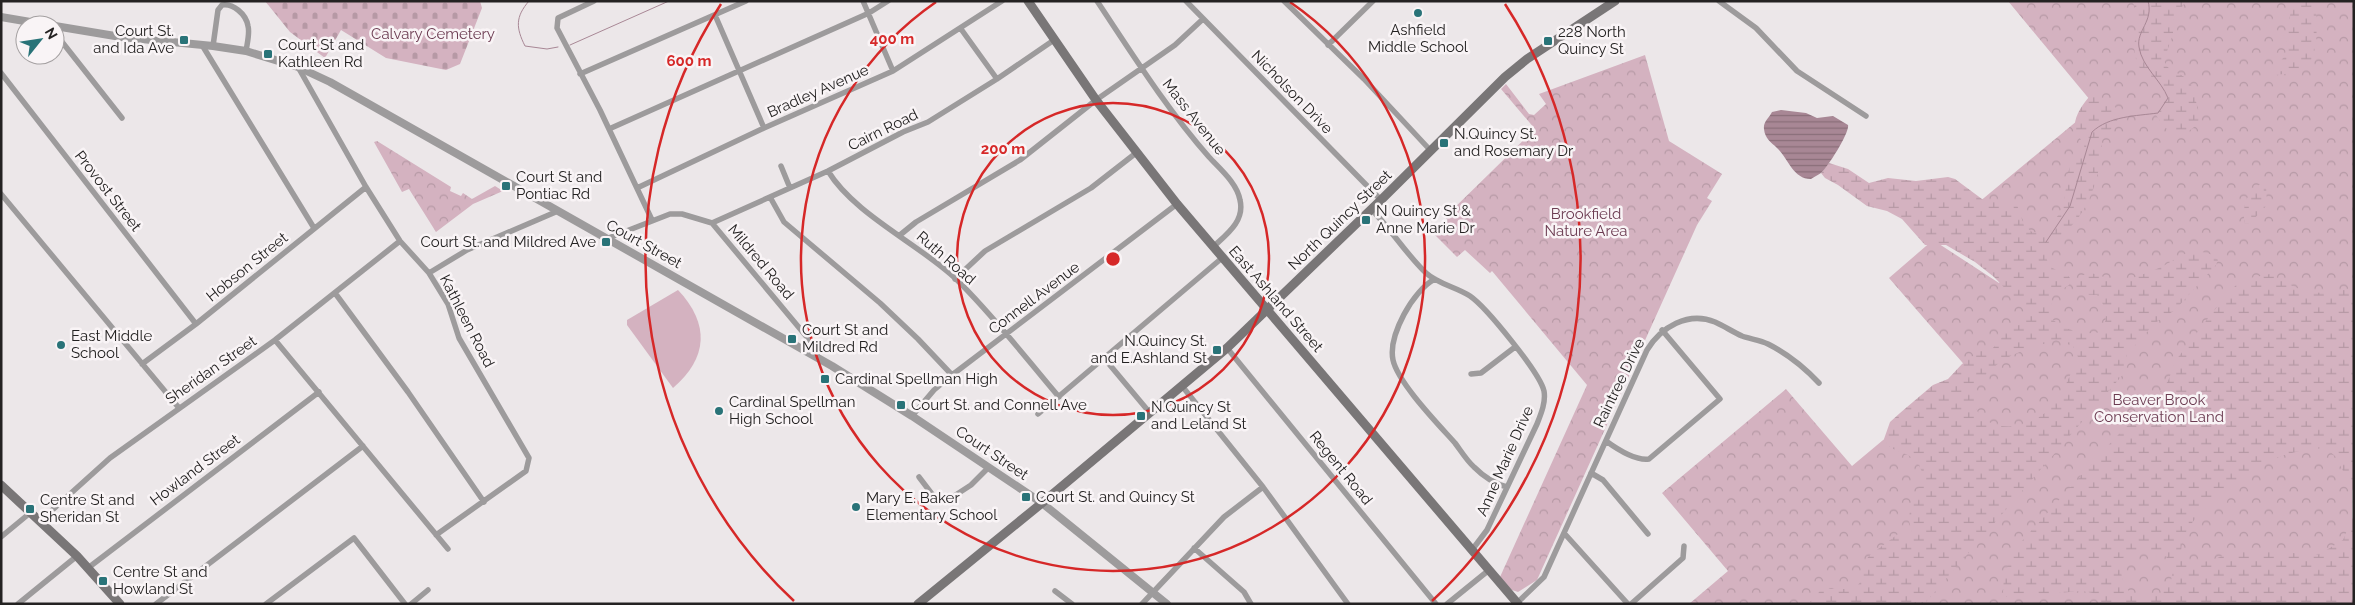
<svg xmlns="http://www.w3.org/2000/svg" width="2355" height="605" font-family="Raleway,sans-serif">
<style>
.grass{fill:#d4b2c0}
.forest{fill:url(#forest-crowns)}
.wetland{fill:url(#wetland-marsh);fill-rule:evenodd}
.cemetery{fill:url(#cemetery-stones)}
.water{fill:url(#water-rules)}
.lines{fill:none;stroke-linecap:round;stroke-linejoin:round}
.stream{stroke:#a88795;stroke-width:1}
.minor{stroke:#9d9b9c;stroke-width:5.5}
.tertiary{stroke:#9d9b9c;stroke-width:8}
.secondary{stroke:#797677;stroke-width:9}
.ring{fill:none;stroke:#d62828;stroke-width:2.5}
.poi-dot{fill:#297378;stroke:#f9f4f6;stroke-width:2}
.labels{text-anchor:middle;stroke-width:5;stroke-linejoin:round;paint-order:stroke}
.poi-label{font-size:15px;fill:#242222;stroke:#f9f4f6;text-anchor:start}
.park-label{font-size:15px;fill:#6c3c52;stroke:#f9f4f6}
.street-label{font-size:15px;fill:#242222;stroke:#f9f4f6}
.centre{fill:#d62828;stroke:#f9f4f6;stroke-width:2.5}
.ring-label{font-size:15px;text-anchor:middle;font-weight:bold;fill:#d62828;stroke:#f9f4f6;stroke-width:5;stroke-linejoin:round;paint-order:stroke}
</style>
<defs>
<pattern id="forest-crowns" width="20" height="18" patternUnits="userSpaceOnUse" patternTransform="scale(1.25)"><rect width="20" height="18" fill="#d4b2c0"/><path d="M2 6a3 3 0 1 1 6 0M12 15a3 3 0 1 1 6 0" fill="none" stroke="#b699a5"/></pattern>
<pattern id="wetland-marsh" width="20" height="14" patternUnits="userSpaceOnUse" patternTransform="scale(1.25)"><rect width="20" height="14" fill="#d4b2c0"/><path d="M1 5h8M5 5V1M11 12h8M15 12V8" fill="none" stroke="#b699a5"/></pattern>
<pattern id="cemetery-stones" width="16" height="16" patternUnits="userSpaceOnUse" patternTransform="scale(1.25)"><rect width="16" height="16" fill="#d4b2c0"/><path d="M2 7V4a2 2 0 0 1 4 0v3zM10 15v-3a2 2 0 0 1 4 0v3z" fill="#b699a5"/></pattern>
<pattern id="water-rules" width="6" height="5" patternUnits="userSpaceOnUse" patternTransform="scale(1.25)"><rect width="6" height="5" fill="#a88795"/><path d="M0 2.5h6" fill="none" stroke="#896e79"/></pattern>
</defs>
<rect width="100%" height="100%" fill="#ece7e9"/>
<path class="grass" d="M678 290C710 324 708 358 673 388L627 325V320Z"/>
<path class="forest" d="M2008 1H2354L2352 604H1689L1728 571 1662 493 1786 389 1852 466 1968 369 1889 278 1933 240 1999 283 2016 267 1967 212 2095 106Z
M1645 55 1669 141 1722 174 1707 198 1712 201 1697 225 1537 580 1518 592 1512 590 1500 577 1587 385 1492 271 1490 273 1465 250 1457 257 1434 234 1448 220 1445 217 1535 129 1501 89 1506 84 1529 114 1534 115 1546 104 1539 94Z
M377 141 451 187 450 191 461 196 463 193 472 199 495 186 503 191 473 204 436 232 409 189 402 192 374 142Z"/>
<path class="wetland" d="M2132 1 2159 3 2186 1 2173 20V34L2164 60C2168 73 2178 71 2187 79 2194 85 2200 115 2198 124L2181 137C2169 134 2163 125 2156 115L2164 102V96C2157 83 2142 77 2137 62 2128 38 2146 27 2132 1Z
M2292 1H2315C2317 16 2319 52 2309 64 2302 73 2286 74 2275 75L2273 69 2285 56Z
M2090 96C2103 95 2125 106 2116 123 2113 128 2106 133 2102 138 2102 166 2094 198 2076 221 2068 231 2043 246 2047 260 2050 272 2064 270 2070 278L2069 285 2053 295 2051 302 2052 319C2066 331 2083 336 2101 332 2109 320 2106 305 2097 295H2085L2077 291 2076 282C2090 261 2109 286 2126 280 2138 276 2151 272 2163 266 2183 256 2187 246 2213 255L2218 260 2216 265 2175 310 2155 323 2129 352 2126 357V371L1926 602 1808 604 1822 589H1851L1857 586 1862 580 1864 562 1870 555 1898 534 1912 532 1909 521 1910 508 1924 477C1913 444 1894 459 1884 439L1890 422 1900 413 1933 385 1948 379 1962 364 1980 351 1993 348 2011 326 2019 325 2027 318 2026 310 1994 277 1975 262 1946 245H1925L1902 219 1887 211 1867 206 1838 185 1825 178 1821 173 1829 163 1848 169 1869 183 1888 178 1916 181 1948 177 1955 179 1986 202H2016L2024 225 2032 232H2042C2075 209 2059 184 2075 154L2084 152C2086 143 2081 141 2077 134 2070 121 2082 105 2090 96ZM2056 340 2073 346 2078 357C2068 378 2065 393 2048 410 2005 451 1935 408 2002 361 2014 352 2041 345 2056 340Z
M2264 183 2266 186 2267 205 2249 224H2245C2241 209 2247 188 2264 183Z
M2270 274C2307 295 2312 296 2354 288V493L2336 457 2326 448C2307 449 2291 452 2273 459 2265 462 2258 469 2251 474 2225 492 2180 519 2181 554L2189 563 2209 561 2242 549 2318 555 2343 540 2354 515V604H2100L2099 599 2093 593 2082 591 2007 597 2003 592 2004 577 2013 551 2114 439 2155 399 2168 381 2176 360 2216 308 2236 285 2251 278ZM2135 550C2143 550 2152 549 2159 552 2177 560 2176 586 2159 594 2150 597 2140 596 2131 595 2122 579 2116 570 2126 553Z"/>
<path class="cemetery" d="M265 1H480L482 8 460 64 446 70 386 58 341 30 325 58 290 32Z"/>
<path class="water" d="M1781 110 1806 113 1817 118 1833 116 1848 125C1850 132 1828 167 1821 173 1818 175 1814 177 1811 179 1793 179 1788 158 1777 148 1771 142 1765 139 1764 129 1763 122 1769 118 1772 112Z"/>
<g class="lines">
<path class="stream" d="M529 1C515 17 516 28 525 46L547 49 558 47
M570 45 669 1
M2046 242 2070 206 2092 132C2109 116 2136 116 2158 113L2168 98C2161 80 2142 67 2139 47 2136 31 2154 21 2148 1
M2352 604 2354 597"/>
<path class="minor" d="M594 1 558 18 557 28 600 110 652 220
M863 1 893 71
M1097 1C1133 55 1166 108 1209 157 1220 169 1237 183 1240 200 1245 221 1227 234 1213 247
M1186 1 1381 200
M1284 1 1364 79 1431 151
M1719 1 1756 28 1797 71 1866 116
M715 15 764 128
M961 29 997 79
M55 33 122 118
M202 45 314 228
M1328 45 1373 1
M213 46 218 10 222 5C233 3 246 14 248 26 250 33 247 44 246 51
M298 67 366 187 400 241 429 273 448 304 459 338 529 458 526 471 436 535
M1 73 196 324
M580 74 746 1
M609 129 869 13 888 1
M781 166 790 188
M828 171C854 214 919 244 956 279 993 315 1025 357 1059 397
M637 188 764 128 893 71 1002 1
M1 194 179 408
M770 197 784 222 880 303 918 339 952 375
M1371 209C1391 229 1406 254 1426 273 1438 284 1456 287 1470 296 1486 307 1540 373 1544 391 1546 402 1541 414 1537 424L1487 530 1472 550
M712 223 828 171 903 132 928 122 997 79 1054 40
M900 235 916 222 1020 160 1096 100 1175 45 1203 19
M606 239 670 214H682L712 223 816 348 818 359
M429 273 467 250 558 211
M955 279 985 251 1091 188 1136 153
M1435 279C1413 290 1388 336 1393 360 1398 383 1439 425 1455 443 1461 451 1467 461 1474 467 1483 476 1495 484 1507 487
M335 293 408 392 484 502
M275 340 448 549
M1227 348 1436 604
M1104 358 1150 413
M142 364 196 324 366 187
M1471 374 1481 373 1515 347
M1182 386 1263 487 1348 604
M1038 414 1222 258
M912 416 934 390 952 375 1177 204
M1606 441C1617 449 1635 461 1649 459L1720 399 1662 330
M1591 473 1603 480 1648 534
M919 477 935 498 948 500 971 485 989 467
M39 522 110 458 275 340 400 241
M1564 533 1628 604
M1 537 30 513
M1194 548 1244 592 1251 604
M88 568 319 392
M1055 591 1072 604
M1517 603 1544 577 1647 350C1661 327 1688 311 1715 322 1724 326 1733 332 1742 336 1750 339 1760 340 1768 344 1788 354 1804 367 1819 383
M18 604 77 556
M156 604 363 446
M266 604 354 538 405 604
M411 604 428 590
M1142 604 1224 517 1263 487
M1447 604 1489 570
M1631 604 1683 558 1684 546"/>
<path class="tertiary" d="M1 17 48 25
M55 26 121 37 213 46 246 51 298 67 330 82 832 366 912 416 1042 503 1167 604"/>
<path class="secondary" d="M1028 1 1096 100 1177 204 1518 604
M1 485 77 556 120 604
M918 604 1042 503 1227 348 1381 200 1505 77 1527 59 1615 1"/>
</g>
<g class="ring">
<circle cx="1113" cy="259" r="156"/>
<path d="M1290 2A312 312 0 1 1 936 2"/>
<path d="M794 601A468 468 0 0 1 721 4M1505 4A468 468 0 0 1 1432 601"/>
</g>
<g class="poi-dot">
<circle cx="1418" cy="13" r="5"/>
<rect x="179" y="35" width="10" height="10" rx="2.5"/>
<rect x="1543" y="36" width="10" height="10" rx="2.5"/>
<rect x="263" y="49" width="10" height="10" rx="2.5"/>
<rect x="1439" y="138" width="10" height="10" rx="2.5"/>
<rect x="501" y="181" width="10" height="10" rx="2.5"/>
<rect x="1361" y="215" width="10" height="10" rx="2.5"/>
<rect x="601" y="237" width="10" height="10" rx="2.5"/>
<rect x="787" y="334" width="10" height="10" rx="2.5"/>
<circle cx="61" cy="345" r="5"/>
<rect x="1212" y="345" width="10" height="10" rx="2.5"/>
<rect x="820" y="374" width="10" height="10" rx="2.5"/>
<rect x="896" y="400" width="10" height="10" rx="2.5"/>
<circle cx="719" cy="411" r="5"/>
<rect x="1136" y="411" width="10" height="10" rx="2.5"/>
<rect x="1021" y="492" width="10" height="10" rx="2.5"/>
<circle cx="856" cy="507" r="5"/>
<rect x="25" y="504" width="10" height="10" rx="2.5"/>
<rect x="98" y="576" width="10" height="10" rx="2.5"/>
</g>
<g class="labels">
<g class="poi-label">
<text x="1418" y="35" text-anchor="middle">Ashfield<tspan x="1418" dy="17">Middle School</tspan></text>
<text x="174" y="36" text-anchor="end">Court St.<tspan x="174" dy="17">and Ida Ave</tspan></text>
<text x="1558" y="37">228 North<tspan x="1558" dy="17">Quincy St</tspan></text>
<text x="278" y="50">Court St and<tspan x="278" dy="17">Kathleen Rd</tspan></text>
<text x="1454" y="139">N.Quincy St.<tspan x="1454" dy="17">and Rosemary Dr</tspan></text>
<text x="516" y="182">Court St and<tspan x="516" dy="17">Pontiac Rd</tspan></text>
<text x="1376" y="216">N Quincy St &amp;<tspan x="1376" dy="17">Anne Marie Dr</tspan></text>
<text x="596" y="247" text-anchor="end">Court St. and Mildred Ave</text>
<text x="802" y="335">Court St and<tspan x="802" dy="17">Mildred Rd</tspan></text>
<text x="71" y="341">East Middle<tspan x="71" dy="17">School</tspan></text>
<text x="1207" y="346" text-anchor="end">N.Quincy St.<tspan x="1207" dy="17">and E.Ashland St</tspan></text>
<text x="835" y="384">Cardinal Spellman High</text>
<text x="729" y="407">Cardinal Spellman<tspan x="729" dy="17">High School</tspan></text>
<text x="911" y="410">Court St. and Connell Ave</text>
<text x="1151" y="412">N.Quincy St<tspan x="1151" dy="17">and Leland St</tspan></text>
<text x="1036" y="502">Court St. and Quincy St</text>
<text x="866" y="503">Mary E. Baker<tspan x="866" dy="17">Elementary School</tspan></text>
<text x="40" y="505">Centre St and<tspan x="40" dy="17">Sheridan St</tspan></text>
<text x="113" y="577">Centre St and<tspan x="113" dy="17">Howland St</tspan></text>
</g>
<g class="park-label">
<text x="433" y="39">Calvary Cemetery</text>
<text x="1586" y="219">Brookfield<tspan x="1586" dy="17">Nature Area</tspan></text>
<text x="2159" y="405">Beaver Brook<tspan x="2159" dy="17">Conservation Land</tspan></text>
</g>
<g class="street-label">
<text transform="translate(818 91) rotate(-24)" y="5">Bradley Avenue</text>
<text transform="translate(1292 92) rotate(46)" y="5">Nicholson Drive</text>
<text transform="translate(1194 117) rotate(52)" y="5">Mass Avenue</text>
<text transform="translate(883 130) rotate(-26)" y="5">Cairn Road</text>
<text transform="translate(108 191) rotate(52)" y="5">Provost Street</text>
<text transform="translate(1340 220) rotate(-44)" y="5">North Quincy Street</text>
<text transform="translate(644 244) rotate(29)" y="5">Court Street</text>
<text transform="translate(946 258) rotate(41)" y="5">Ruth Road</text>
<text transform="translate(761 262) rotate(50)" y="5">Mildred Road</text>
<text transform="translate(247 267) rotate(-39)" y="5">Hobson Street</text>
<text transform="translate(1034 298) rotate(-37)" y="5">Connell Avenue</text>
<text transform="translate(1276 299) rotate(49)" y="5">East Ashland Street</text>
<text transform="translate(467 321) rotate(63)" y="5">Kathleen Road</text>
<text transform="translate(211 370) rotate(-35)" y="5">Sheridan Street</text>
<text transform="translate(1619 383) rotate(-64)" y="5">Raintree Drive</text>
<text transform="translate(992 453) rotate(34)" y="5">Court Street</text>
<text transform="translate(1505 461) rotate(-66)" y="5">Anne Marie Drive</text>
<text transform="translate(1341 468) rotate(51)" y="5">Regent Road</text>
<text transform="translate(195 470) rotate(-37)" y="5">Howland Street</text>
</g>
</g>
<circle cx="1113" cy="259" r="8" class="centre"/>
<g class="ring-label">
<text x="892" y="44">400 m</text>
<text x="689" y="66">600 m</text>
<text x="1003" y="154">200 m</text>
</g>
<rect width="2355" height="605" fill="none" stroke="#242222" stroke-width="5"/>
<g transform="translate(40 40) rotate(60)"><circle r="24" fill="#f9f4f6" stroke="#a4a0a1"/>
<path d="M0-4L9 19L0 12L-9 19Z" fill="#297378"/>
<text y="-8" font-size="14" font-weight="bold" text-anchor="middle" fill="#242222">N</text>
</g>
</svg>
